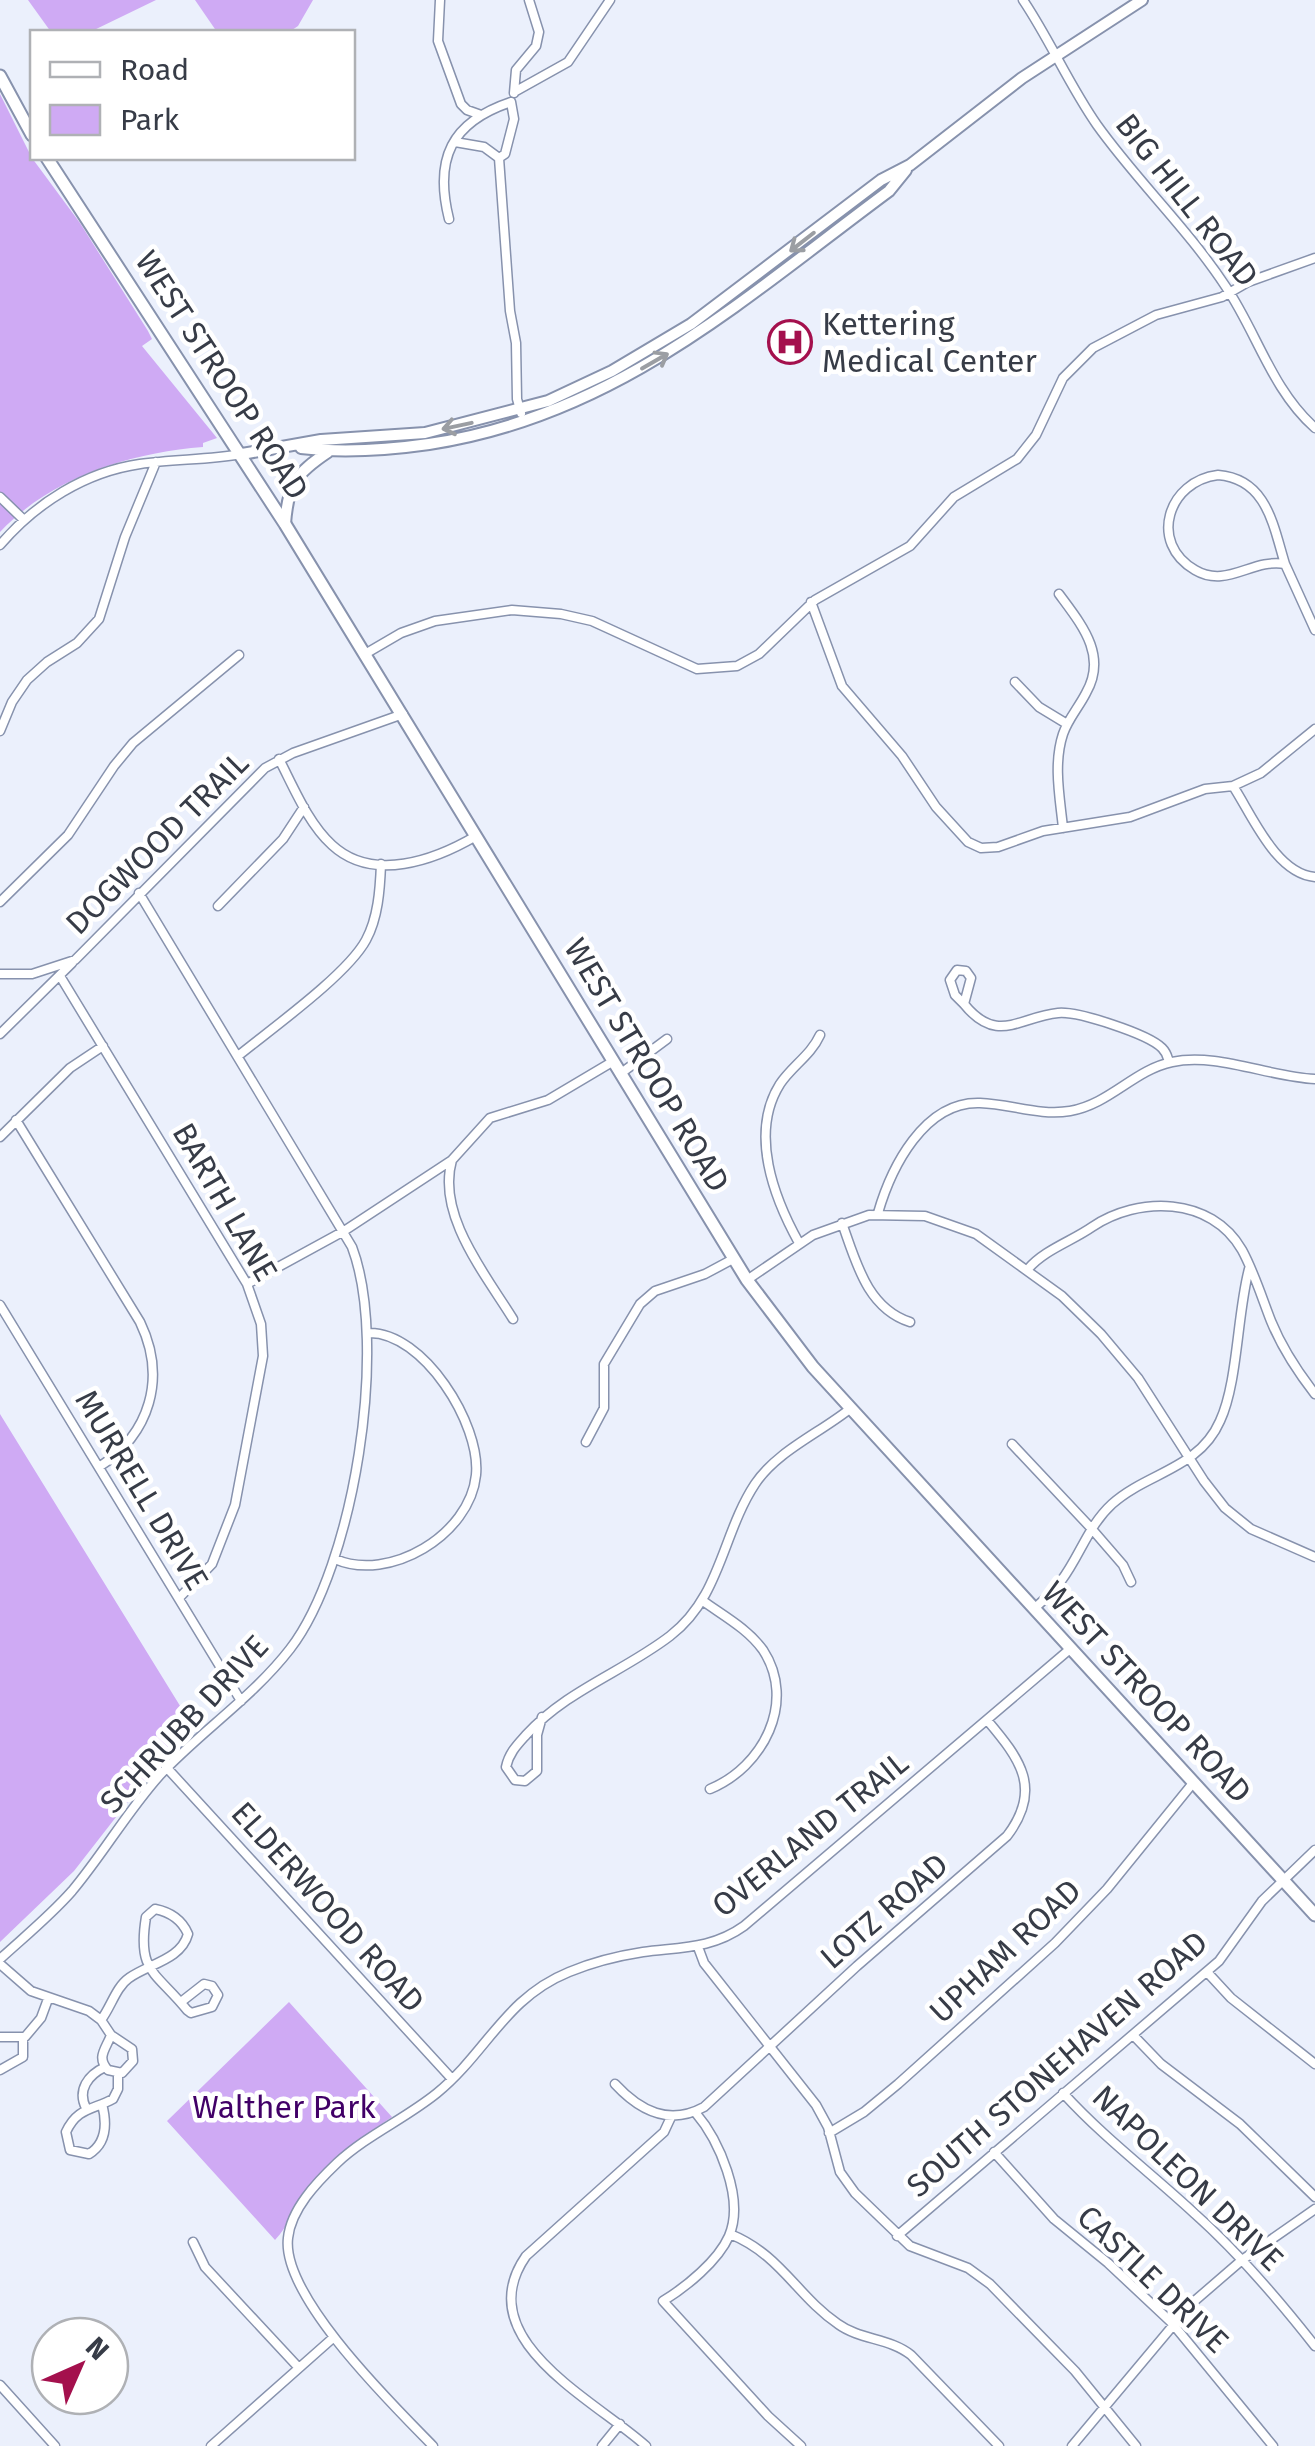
<svg xmlns="http://www.w3.org/2000/svg" width="1315" height="2446" font-family="'Fira Sans',sans-serif">
<style>
.green{fill:#cfaaf4}
.lines{fill:none;stroke-linecap:round;stroke-linejoin:round}
.minor-casing{stroke:#8792ad;stroke-width:11}
.tertiary-casing{stroke:#8792ad;stroke-width:14}
.secondary-casing{stroke:#8792ad;stroke-width:15}
.minor{stroke:#fff;stroke-width:8}
.tertiary{stroke:#fff;stroke-width:10}
.secondary{stroke:#fff;stroke-width:11}
.oneway{stroke:#9b9ea3}
.labels{text-anchor:middle;stroke-width:9;stroke-linejoin:round;paint-order:stroke}
.street-label{font-size:32px;fill:#373c47;stroke:#fff}
.poi-label{font-size:32px;fill:#373c47;stroke:#fff;text-anchor:start}
.park-label{font-size:32px;fill:#410067;stroke:#fff}
</style>
<rect width="100%" height="100%" fill="#ebf0fc"/>
<path class="green" d="M28 0H156L90 32H51Z
M195 0H313L298 26 289 32H217Z
M0 94 32 158 80 223 148 331 152 339 142 346 217 438 203 443V447C129 453 52 477 0 532Z
M0 1414 190 1722 74 1871 0 1942Z
M289 2002 392 2117C360 2138 327 2162 303 2193 292 2209 289 2226 275 2240L167 2121Z"/>
<g class="lines">
<g class="minor-casing">
<path id="minor" d="M440 0 438 41 461 104 467 110 481 115
M1023 0C1050 40 1069 85 1097 125 1137 181 1188 229 1226 287 1257 333 1272 390 1315 428
M516 91 568 62 610 0
M514 93 516 70 536 46 539 32 529 0
M455 142 484 147 499 158 510 311 516 343 517 399 521 413
M499 158 505 154 514 119 511 102
M449 219C434 159 451 122 511 102
M1218 475C1267 479 1273 525 1285 564 1252 558 1227 589 1195 570 1148 543 1168 481 1218 475Z
M0 497 24 520
M0 545C36 503 85 472 140 464 174 459 208 460 242 454
M1285 564 1315 630
M1059 594C1081 624 1108 655 1086 693 1079 707 1068 719 1063 734 1053 764 1060 798 1063 828
M811 602 842 686 902 756 936 807 968 842 981 848 998 847 1043 831 1130 817 1205 789 1233 786 1261 773 1315 729
M365 654 401 633 435 621 512 610 561 614 592 621 697 669 737 666 759 654 815 600 910 546 954 497 1017 459 1036 435 1063 378 1093 348 1156 315 1222 297 1248 282 1315 258
M1015 682 1039 707 1067 724
M0 731 12 702 27 680 47 662 77 643 99 619 125 537 156 462
M279 759C294 788 308 823 332 845 373 883 435 860 476 836
M1233 786C1252 815 1276 874 1315 877
M0 902 68 835 114 766 133 743 239 655
M218 906 283 839 304 807
M957 970 966 971 971 978 964 1004 955 995 950 980Z
M0 974H32L75 960 265 768 293 753 403 714
M60 976 247 1284 261 1324 263 1356 235 1505 212 1564 179 1598
M964 1004C997 1045 1019 1017 1058 1013 1078 1011 1148 1034 1162 1048 1167 1053 1167 1056 1169 1062
M0 1034 72 963
M238 1056C271 1029 347 975 366 940 378 918 380 890 381 864
M620 1074 667 1039
M16 1120 140 1322C167 1378 150 1434 99 1467
M0 1137 70 1068 103 1046
M452 1160C436 1215 486 1275 513 1319
M878 1213C891 1168 924 1101 980 1103 1011 1104 1039 1116 1070 1111 1110 1104 1134 1070 1172 1062 1216 1052 1269 1077 1315 1079
M842 1223C856 1262 867 1308 910 1322
M799 1243C774 1198 749 1133 780 1084 792 1066 811 1055 820 1035
M1028 1269C1044 1250 1072 1241 1092 1227 1138 1196 1211 1196 1242 1250 1254 1272 1262 1298 1271 1321 1282 1348 1297 1371 1315 1394
M747 1280 813 1235 869 1215 925 1216 976 1234 1062 1296 1101 1334 1138 1378 1204 1481 1225 1508 1251 1529 1315 1557
M247 1284 344 1231 452 1160 490 1118 548 1100 612 1062
M0 1305 241 1701
M586 1442 604 1408V1364L640 1304 655 1291 705 1274 733 1259
M1012 1444 1091 1528 1123 1565 1131 1582
M335 1559C389 1583 470 1535 476 1475 481 1424 423 1332 369 1333
M703 1601C724 1616 748 1629 763 1650 797 1702 763 1767 710 1789
M1034 1609C1043 1600 1054 1592 1061 1581 1080 1556 1088 1526 1112 1504 1148 1472 1199 1469 1220 1421 1238 1382 1237 1314 1249 1269
M542 1717 537 1735V1771L525 1781 515 1780 506 1767C509 1753 517 1745 526 1735 567 1690 623 1672 670 1636 721 1597 722 1534 755 1484 777 1451 820 1433 851 1408
M167 1768 452 2079
M698 1947 704 1963 816 2105 828 2127 840 2172 855 2193 910 2246 968 2268 990 2284 1075 2371 1136 2446
M0 1959C24 1937 50 1916 72 1891 103 1854 127 1812 159 1776 201 1731 252 1698 290 1649 354 1566 389 1345 352 1247L139 893
M0 1964 31 1991 89 2011 101 2020 111 2035 132 2049 133 2061 122 2073 108 2070C96 2057 106 2049 111 2035
M1207 1972 1231 1998 1315 2064
M101 2020C111 2007 116 1987 129 1978 148 1964 181 1960 188 1934 182 1920 170 1912 155 1909L146 1917C137 1972 155 1971 187 2010L191 2013 212 2007 218 1995 212 1986 204 1984 181 2002
M1133 2035 1161 2064 1240 2124 1315 2197
M0 2037H25L41 2018 48 1999
M0 2070 23 2057V2037
M615 2084C640 2111 669 2126 704 2107L857 1966 1007 1836C1043 1789 1020 1759 987 1720
M1063 2093C1104 2138 1151 2173 1195 2214 1240 2254 1278 2299 1315 2346
M102 2104C107 2123 107 2143 89 2154L70 2150 66 2132C77 2108 92 2110 113 2099L118 2089V2074
M86 2108C77 2090 88 2075 105 2067
M829 2133 864 2112 898 2084 1055 1943 1107 1889 1193 1783
M994 2152 1054 2219 1108 2263 1172 2323 1273 2446
M730 2234C780 2254 797 2296 838 2324 860 2340 890 2338 911 2355L999 2446
M897 2236 1219 1961 1262 1901 1315 1850
M193 2242 205 2267 299 2368
M663 2301C686 2287 718 2261 729 2236 745 2199 719 2140 695 2112
M663 2301 768 2416 801 2446
M0 2385 55 2446
M211 2446 334 2337
M433 2446C394 2406 281 2296 288 2238 291 2209 317 2182 337 2163 367 2135 405 2119 437 2093 487 2052 505 1998 569 1972 593 1962 617 1956 643 1952 680 1947 712 1949 744 1926L1070 1649
M602 2446 620 2424
M646 2446C595 2400 468 2339 526 2256L664 2132 671 2117
M1072 2446 1191 2304 1242 2260 1315 2209"/>
</g>
<g class="tertiary-casing">
<path id="tertiary" d="M301 448C344 453 387 450 429 444 616 416 743 299 889 191L906 170
M242 454 321 440 425 433 548 401 612 371 691 324 881 180 910 165 1022 78 1142 0
M285 524C288 484 295 474 328 452"/>
</g>
<g class="secondary-casing">
<path id="secondary" d="M0 76 32 135
M47 158 285 524 747 1280 813 1367 1315 1915"/>
</g>
<use href="#minor" class="minor"/>
<use href="#tertiary" class="tertiary"/>
<use href="#secondary" class="secondary"/>
</g>
<defs><path id="oneway-shaft" d="M-6 0H5M1.5-3L5.5 0L1.5 3" fill="none" stroke-width="1.6" stroke-linecap="round" stroke-linejoin="round" transform="scale(2.5)"/></defs>
<g class="oneway">
<use href="#oneway-shaft" transform="translate(802 242) rotate(142)"/>
<use href="#oneway-shaft" transform="translate(655 361) rotate(-30)"/>
<use href="#oneway-shaft" transform="translate(457 426) rotate(168)"/>
</g>
<defs>
<g id="hospital-ring" transform="scale(2.25)"><circle r="9.5" fill="#fff" stroke="#a4104d" stroke-width="1.5"/><path d="M-5-5h3v3.5h4V-5h3V5h-3V1.5h-4V5h-3Z" fill="#a4104d"/></g>
</defs>
<g fill-rule="evenodd">
<use href="#hospital-ring" x="790" y="342"/>
</g>
<g class="labels">
<g class="street-label">
<text transform="translate(1187 200) rotate(52)" y="11">BIG HILL ROAD</text>
<text transform="translate(222 375) rotate(57)" y="11">WEST STROOP ROAD</text>
<text transform="translate(157 843) rotate(-45)" y="11">DOGWOOD TRAIL</text>
<text transform="translate(647 1065) rotate(59)" y="11">WEST STROOP ROAD</text>
<text transform="translate(225 1202) rotate(60)" y="11">BARTH LANE</text>
<text transform="translate(142 1490) rotate(59)" y="11">MURRELL DRIVE</text>
<text transform="translate(1147 1692) rotate(47)" y="11">WEST STROOP ROAD</text>
<text transform="translate(184 1724) rotate(-47)" y="11">SCHRUBB DRIVE</text>
<text transform="translate(810 1834) rotate(-39)" y="11">OVERLAND TRAIL</text>
<text transform="translate(328 1907) rotate(48)" y="11">ELDERWOOD ROAD</text>
<text transform="translate(884 1911) rotate(-41)" y="11">LOTZ ROAD</text>
<text transform="translate(1005 1951) rotate(-43)" y="11">UPHAM ROAD</text>
<text transform="translate(1057 2064) rotate(-41)" y="11">SOUTH STONEHAVEN ROAD</text>
<text transform="translate(1188 2178) rotate(44)" y="11">NAPOLEON DRIVE</text>
<text transform="translate(1153 2279) rotate(44)" y="11">CASTLE DRIVE</text>
</g>
<g class="poi-label">
<text x="822" y="335">Kettering<tspan x="822" dy="37">Medical Center</tspan></text>
</g>
<g class="park-label">
<text x="284" y="2118">Walther Park</text>
</g>
</g>
<rect x="30" y="30" width="325" height="130" fill="#ffffff" stroke="#afb1b5" stroke-width="2.5"/>
<rect x="50" y="62" width="50" height="15" fill="#ffffff" stroke="#afb1b5" stroke-width="2.5"/>
<text x="120" y="80" font-size="30" fill="#373c47">Road</text>
<rect x="50" y="105" width="50" height="30" fill="#cfaaf4" stroke="#afb1b5" stroke-width="2.5"/>
<text x="120" y="130" font-size="30" fill="#373c47">Park</text>
<g transform="translate(80 2366) rotate(45)"><circle r="48" fill="#ffffff" stroke="#afb1b5" stroke-width="2.5"/>
<path d="M0-8L18 38L0 25L-18 38Z" fill="#a4104d"/>
<text y="-15" font-size="28" font-weight="bold" text-anchor="middle" fill="#373c47">N</text>
</g>
</svg>
